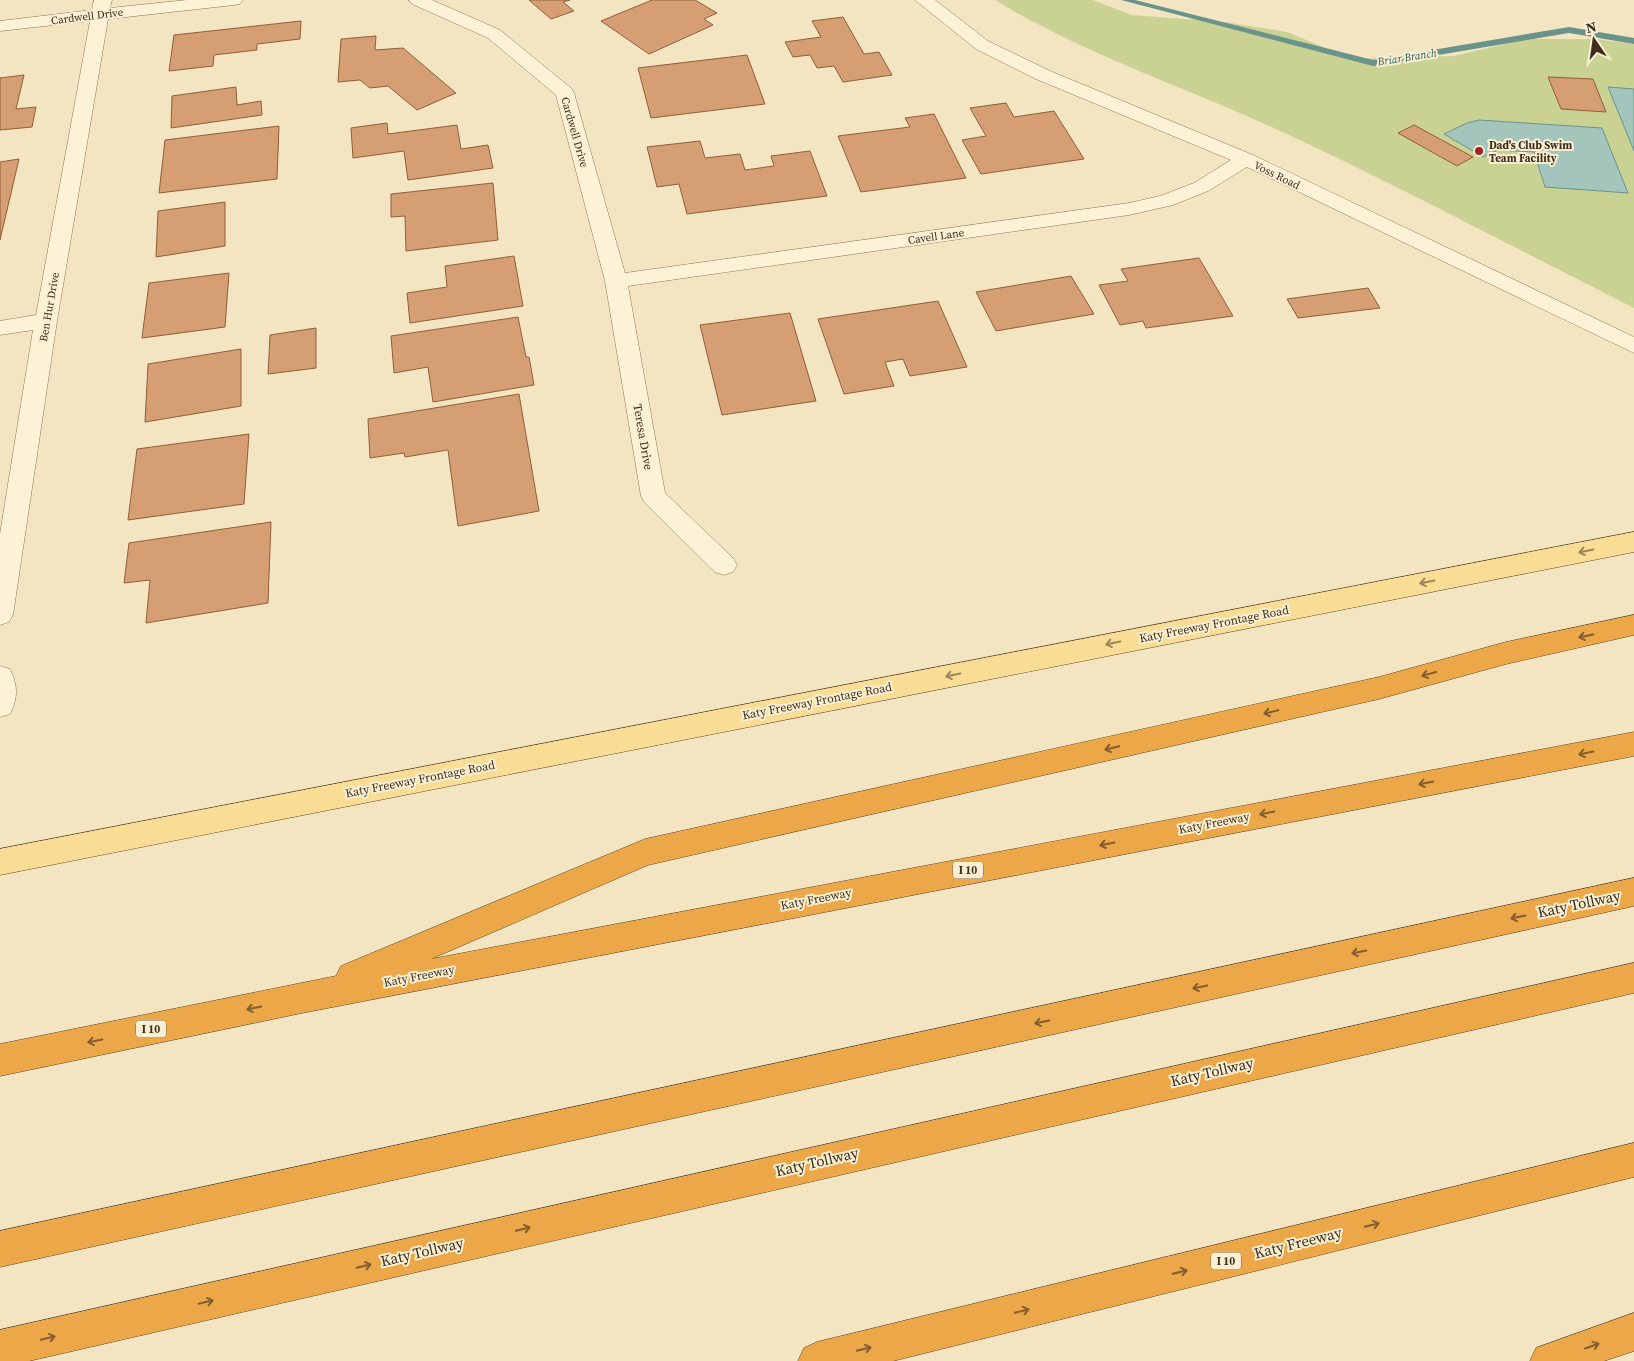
<svg xmlns="http://www.w3.org/2000/svg" width="1634" height="1361" font-family="'Source Serif 4',serif">
<style>
.green{fill:#c9d293}
.water{fill:#a4c5bc;stroke:#6a948b}
.lines{fill:none;stroke-linecap:round;stroke-linejoin:round}
.stream{fill:#6a948b;fill-rule:evenodd}
.building{fill:#d59e73;stroke:#915e39}
.minor-casing{stroke:#8f7656;stroke-width:1}
.major-casing{stroke:#5c432b;stroke-width:1}
.highway-casing{stroke:#5c432b;stroke-width:1}
.minor{fill:#fcf2d5;fill-rule:evenodd}
.major{fill:#fadd95;fill-rule:evenodd}
.highway{fill:#eca848;fill-rule:evenodd}
.oneway{stroke:#9c8558}
.oneway2{stroke:#835e2e}
.poi-dot{fill:#a5221f;stroke:#f9efd2;stroke-width:2}
.labels{text-anchor:middle;stroke-width:4;stroke-linejoin:round;paint-order:stroke}
.far-street-label{font-size:11px;fill:#3d2d1c;stroke:#f9efd2}
.far-water-label{font-size:11px;font-style:italic;fill:#2a5e5c;stroke:#f9efd2}
.far-poi-label{font-size:11px;font-weight:bold;fill:#3d2d1c;stroke:#f9efd2;text-anchor:start}
.shield{fill:#f9efd2;stroke:#756753;stroke-width:1}
.shield-label{font-size:11px;font-weight:bold;fill:#3d2d1c}
.street-label{font-size:12px;fill:#3d2d1c;stroke:#f9efd2}
.near-street-label{font-size:15px;fill:#3d2d1c;stroke:#f9efd2}
</style>
<rect width="100%" height="100%" fill="#f3e5c1"/>
<path class="green" d="M995 0H1093L1132 15 1224 22 1287 32 1352 59 1454 56 1526 39H1595L1634 44V308C1515 248 1397 185 1276 129 1182 86 1084 54 995 0Z"/>
<path class="water" d="M1608 87 1634 89V151Z
M1479 120 1602 128 1628 193 1545 187 1534 152 1498 150 1483 157 1444 134 1467 123Z"/>
<g class="lines">
<path class="stream" d="M1121 0H1135L1373 60 1569 27 1634 38V44L1569 33 1373 66Z"/>
</g>
<path class="building" d="M529 0H570L563 2 574 11 551 19Z
M652 0H695L717 13 704 19 713 25 649 54 601 21Z
M843 17 864 54 879 52 892 75 843 82 834 66 817 68 810 55 793 57 785 42 821 37 812 21Z
M301 21 300 39 257 44V50L214 55 213 66 169 71 174 35Z
M376 36 375 50 403 48 456 93 417 110 388 86 370 88 360 80 338 82 341 39Z
M747 55 765 104 651 118 638 68Z
M24 75 16 109 36 107 32 127 0 130V78Z
M1548 77 1593 79 1606 112 1561 109Z
M236 87 237 105 261 101 262 115 171 128 172 96Z
M1006 103 1014 117 1054 111 1084 159 981 174 962 140 986 136 970 108Z
M934 114 966 178 861 192 838 136 910 127 905 118Z
M387 123 388 134 457 125 461 149 488 145 493 168 408 180 404 151 353 158 351 128Z
M1414 125 1473 157 1457 166 1398 133Z
M279 126 277 179 159 193 165 140Z
M700 141 705 158 740 154 745 170 774 166 771 156 810 151 827 196 687 214 679 184 657 187 647 147Z
M19 159 0 240V162Z
M493 183 498 240 406 251 405 216 391 217V194Z
M225 202V246L156 257 158 211Z
M514 256 523 306 410 323 407 293 447 287 445 266Z
M1199 258 1233 316 1146 328 1143 321 1120 325 1099 285 1128 281 1121 269Z
M229 273 225 327 142 338 149 283Z
M1071 276 1094 314 996 331 976 292Z
M1368 288 1380 308 1298 318 1287 299Z
M938 301 967 367 910 376 903 359 885 362 894 386 844 394 818 319Z
M790 313 816 401 722 415 700 325Z
M518 317 526 357H529L534 385 433 402 428 367 394 373 391 336Z
M316 328V368L268 374 270 335Z
M241 349V406L145 422 148 364Z
M519 394 539 511 458 526 448 450 405 457 404 453 370 458 368 419Z
M249 434 244 504 128 520 137 449Z
M271 522 268 603 146 623 150 580 124 583 129 543Z"/>
<g class="lines">
<g class="minor-casing">
<path id="minor" d="M94 0H112L110 8 187 0H243L240 4 234 5 108 19 57 321 13 615 9 622 0 625V534L33 330 0 335V321L36 315 90 21 0 31V21L92 10Z
M409 0H432L500 30 572 89 574 93 625 273 1129 203 1160 196 1194 183 1231 160 1036 79 976 49 915 0H935L988 41 1050 71 1253 155 1634 337V353L1247 167 1208 191 1173 205 1129 215 628 286 665 493 733 558 737 565 733 572 724 575 715 572 644 502 641 496 605 281 556 95 488 38 412 4Z
M0 666 10 669C18 686 18 698 10 714L0 717Z"/>
</g>
<g class="major-casing">
<path id="major" d="M1634 532V552L0 875V849Z"/>
</g>
<g class="highway-casing">
<path id="highway" d="M1634 615V635L1506 664 1379 699 648 865 431 959 1634 732V756L302 1013 0 1076V1044L336 976 341 966 645 839 1379 677 1506 642Z
M1634 878V906L0 1267V1231Z
M1634 963V993L29 1361H0V1330Z
M1634 1143V1177L893 1361H798L804 1348 817 1342Z
M1634 1313V1351L1604 1361H1530L1536 1348Z"/>
</g>
<use href="#minor" class="minor"/>
<use href="#major" class="major"/>
<use href="#highway" class="highway"/>
</g>
<defs><path id="oneway-shaft" d="M-6 0H5M1.5-3L5.5 0L1.5 3" fill="none" stroke-width="1.6" stroke-linecap="round" stroke-linejoin="round" transform="scale(1.25)"/></defs>
<g class="oneway">
<use href="#oneway-shaft" transform="translate(1586 551) rotate(169)"/>
<use href="#oneway-shaft" transform="translate(1427 582) rotate(169)"/>
<use href="#oneway-shaft" transform="translate(1113 643) rotate(169)"/>
<use href="#oneway-shaft" transform="translate(953 675) rotate(169)"/>
</g>
<g class="oneway2">
<use href="#oneway-shaft" transform="translate(1586 636) rotate(168)"/>
<use href="#oneway-shaft" transform="translate(1429 674) rotate(165)"/>
<use href="#oneway-shaft" transform="translate(1271 712) rotate(167)"/>
<use href="#oneway-shaft" transform="translate(1112 748) rotate(167)"/>
<use href="#oneway-shaft" transform="translate(1586 753) rotate(169)"/>
<use href="#oneway-shaft" transform="translate(1426 783) rotate(169)"/>
<use href="#oneway-shaft" transform="translate(1267 813) rotate(169)"/>
<use href="#oneway-shaft" transform="translate(1107 844) rotate(169)"/>
<use href="#oneway-shaft" transform="translate(1518 917) rotate(168)"/>
<use href="#oneway-shaft" transform="translate(1359 952) rotate(168)"/>
<use href="#oneway-shaft" transform="translate(1200 987) rotate(168)"/>
<use href="#oneway-shaft" transform="translate(254 1008) rotate(168)"/>
<use href="#oneway-shaft" transform="translate(1042 1022) rotate(168)"/>
<use href="#oneway-shaft" transform="translate(95 1041) rotate(168)"/>
<use href="#oneway-shaft" transform="translate(1372 1225) rotate(-14)"/>
<use href="#oneway-shaft" transform="translate(523 1229) rotate(-13)"/>
<use href="#oneway-shaft" transform="translate(364 1266) rotate(-13)"/>
<use href="#oneway-shaft" transform="translate(1180 1272) rotate(-14)"/>
<use href="#oneway-shaft" transform="translate(206 1302) rotate(-13)"/>
<use href="#oneway-shaft" transform="translate(1022 1311) rotate(-14)"/>
<use href="#oneway-shaft" transform="translate(48 1338) rotate(-13)"/>
<use href="#oneway-shaft" transform="translate(1592 1346) rotate(-19)"/>
<use href="#oneway-shaft" transform="translate(864 1349) rotate(-14)"/>
</g>
<circle class="poi-dot" cx="1479" cy="151" r="5"/>
<g class="labels">
<g class="far-street-label">
<text transform="translate(87 16) rotate(-7)" y="4">Cardwell Drive</text>
<text transform="translate(575 132) rotate(74)" y="4">Cardwell Drive</text>
<text transform="translate(1277 175) rotate(26)" y="4">Voss Road</text>
<text transform="translate(936 236) rotate(-8)" y="4">Cavell Lane</text>
<text transform="translate(49 307) rotate(-80)" y="4">Ben Hur Drive</text>
</g>
<g class="far-water-label">
<text transform="translate(1407 57) rotate(-9)" y="4">Briar Branch</text>
</g>
<g class="far-poi-label">
<text x="1489" y="149">Dad's Club Swim<tspan x="1489" dy="13">Team Facility</tspan></text>
</g>
<g class="shield">
<rect x="953" y="861.5" width="30" height="17" rx="4"/>
<rect x="136" y="1020.5" width="30" height="17" rx="4"/>
<rect x="1211" y="1252.5" width="30" height="17" rx="4"/>
</g>
<g class="shield-label">
<text x="968" y="874">I 10</text>
<text x="151" y="1033">I 10</text>
<text x="1226" y="1265">I 10</text>
</g>
<g class="street-label">
<text transform="translate(643 437) rotate(80)" y="4">Teresa Drive</text>
<text transform="translate(1214 624) rotate(-11)" y="4">Katy Freeway Frontage Road</text>
<text transform="translate(817 701) rotate(-11)" y="4">Katy Freeway Frontage Road</text>
<text transform="translate(420 779) rotate(-11)" y="4">Katy Freeway Frontage Road</text>
<text transform="translate(1214 823) rotate(-11)" y="4">Katy Freeway</text>
<text transform="translate(816 899) rotate(-11)" y="4">Katy Freeway</text>
<text transform="translate(419 976) rotate(-11)" y="4">Katy Freeway</text>
</g>
<g class="near-street-label">
<text transform="translate(1579 904) rotate(-12)" y="5">Katy Tollway</text>
<text transform="translate(1212 1072) rotate(-13)" y="5">Katy Tollway</text>
<text transform="translate(817 1162) rotate(-13)" y="5">Katy Tollway</text>
<text transform="translate(1298 1243) rotate(-14)" y="5">Katy Freeway</text>
<text transform="translate(422 1252) rotate(-13)" y="5">Katy Tollway</text>
</g>
</g>
<g transform="translate(1594 40) rotate(347)" stroke="#f9efd2" stroke-width="4" paint-order="stroke">
<path d="M0-4L9 19L0 12L-9 19Z" fill="#3d2d1c"/>
<text y="-8" font-size="14" font-weight="bold" text-anchor="middle" fill="#3d2d1c">N</text>
</g>
</svg>
